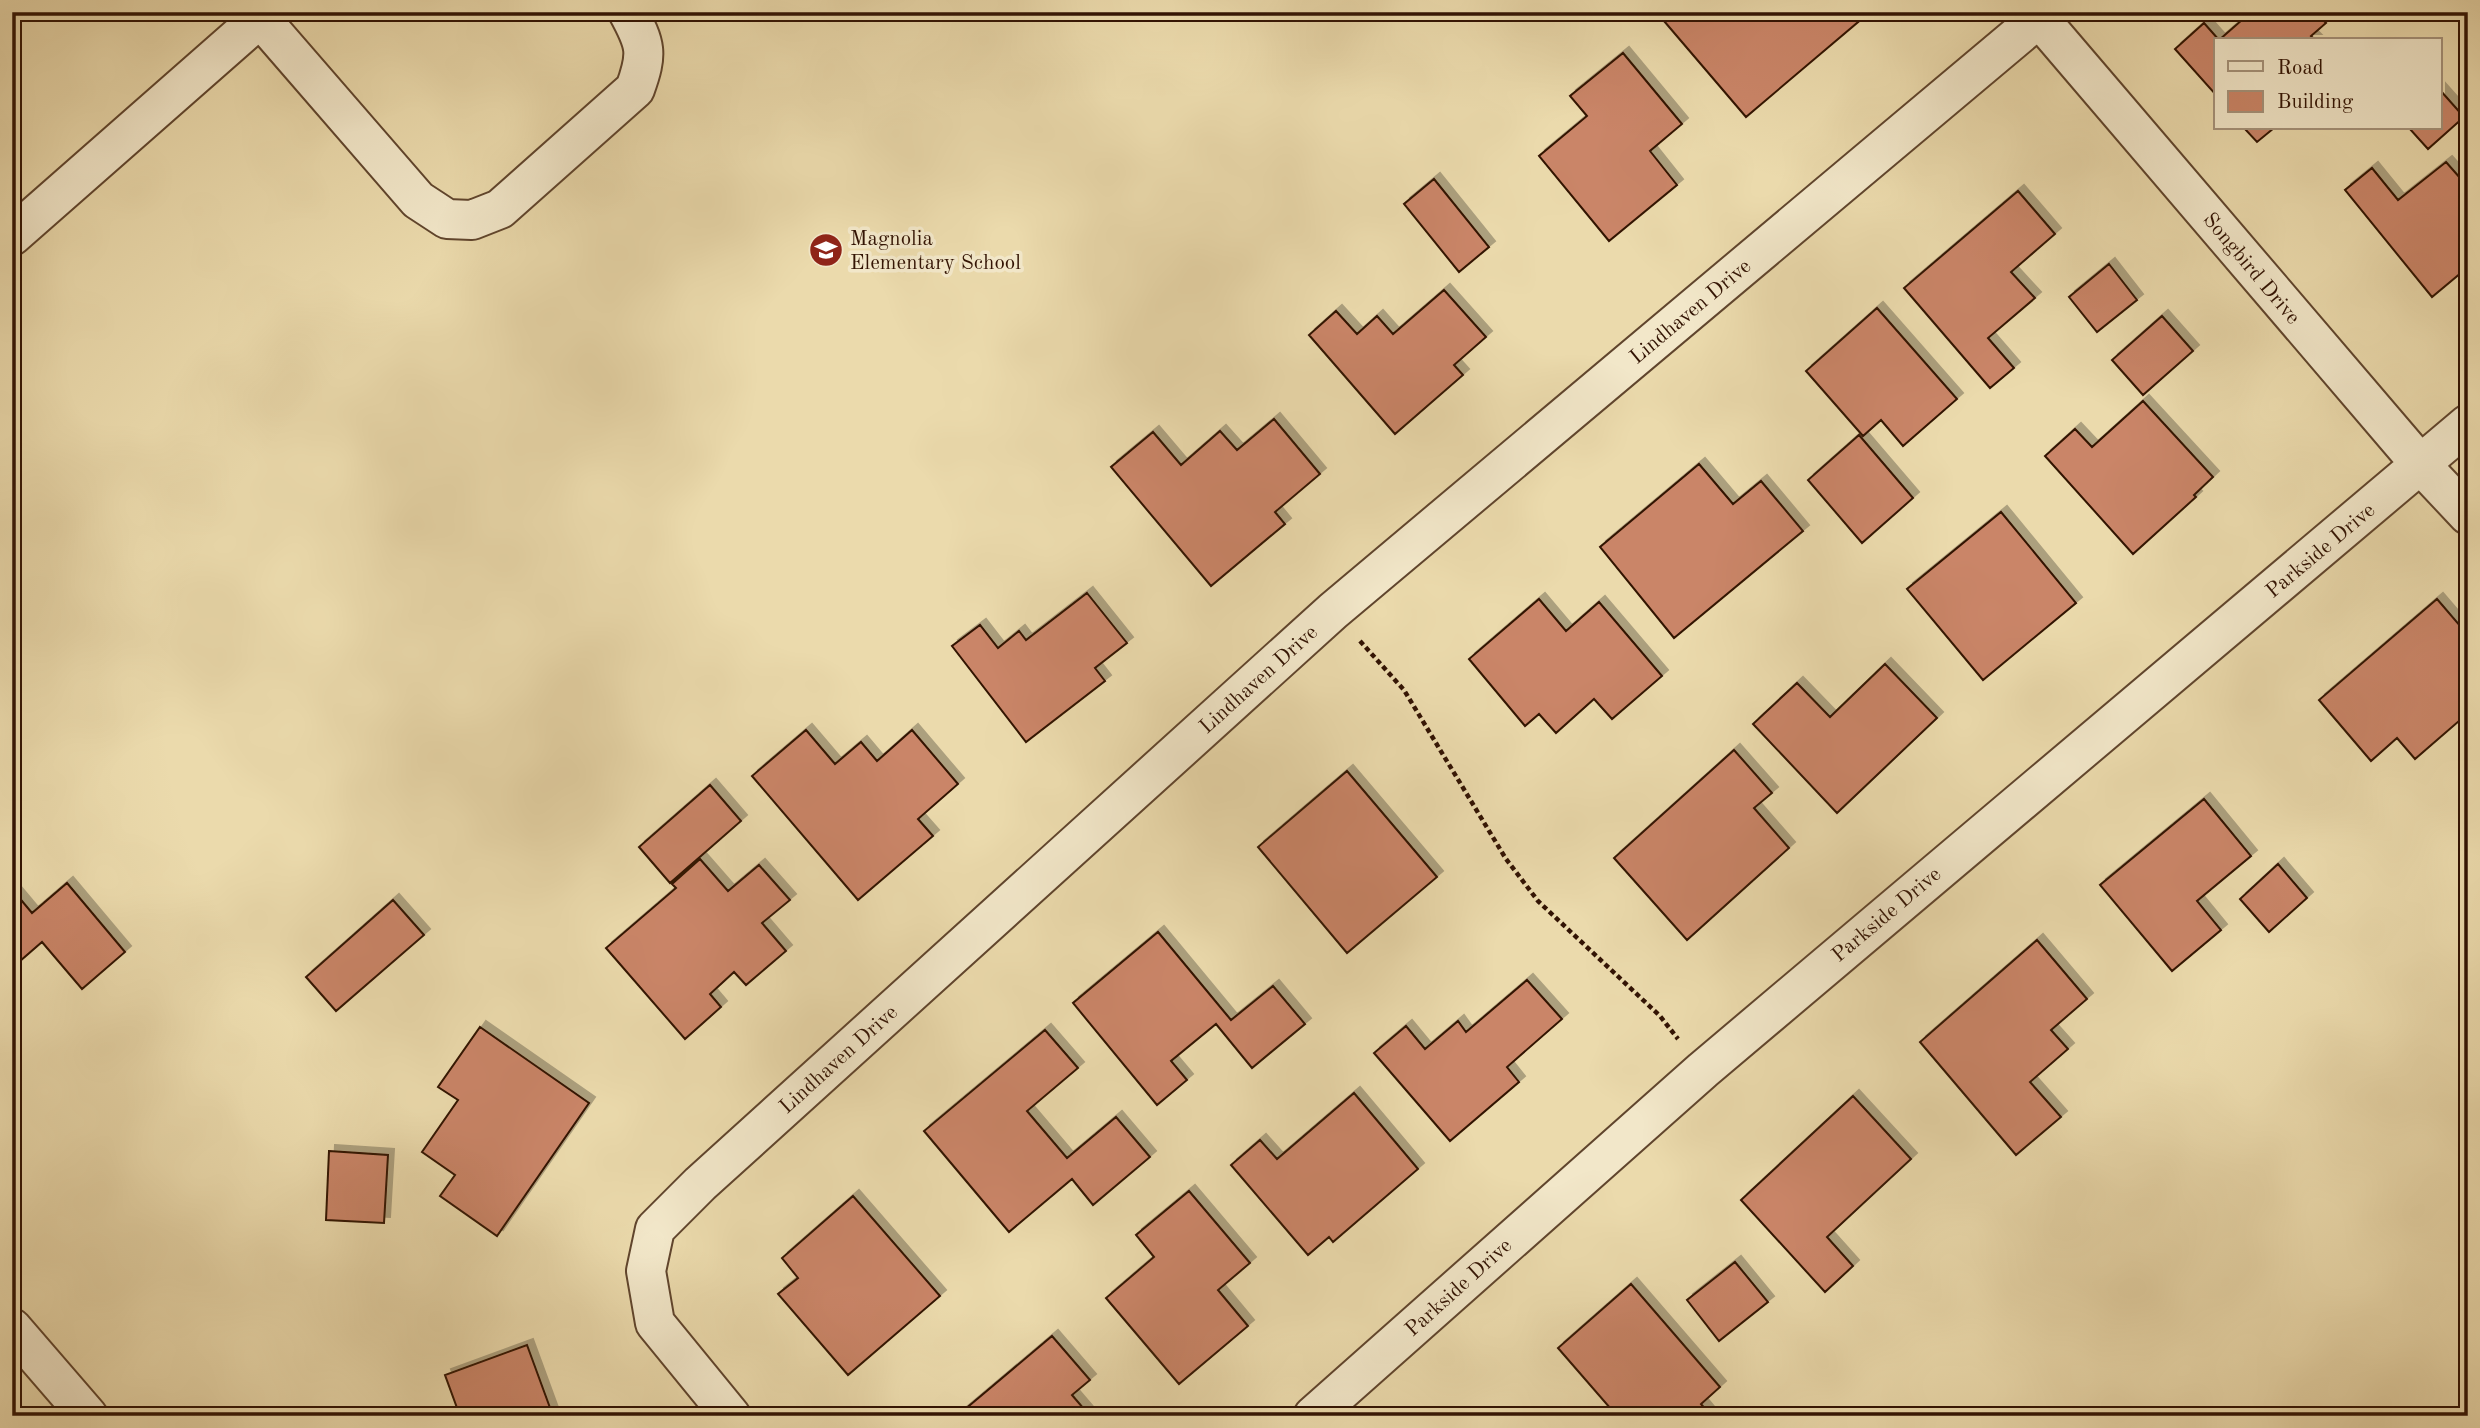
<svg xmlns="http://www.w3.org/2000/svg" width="2480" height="1428" font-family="'Old Standard TT',serif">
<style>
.building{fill:#ca8567;stroke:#321303;stroke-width:2;filter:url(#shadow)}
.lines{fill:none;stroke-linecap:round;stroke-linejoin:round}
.minor-casing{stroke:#60452d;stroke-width:42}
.path{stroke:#321303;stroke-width:4.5;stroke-dasharray:5 3.5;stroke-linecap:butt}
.minor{stroke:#f2e7c9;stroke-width:38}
.labels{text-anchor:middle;stroke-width:7;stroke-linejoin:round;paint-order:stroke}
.poi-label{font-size:21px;fill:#321303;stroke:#f2e7c9;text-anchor:start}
.street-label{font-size:21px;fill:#321303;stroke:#f2e7c9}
</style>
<defs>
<filter id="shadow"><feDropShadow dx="6" dy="-6" stdDeviation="0" flood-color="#0004"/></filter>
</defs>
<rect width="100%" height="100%" fill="#ebdaac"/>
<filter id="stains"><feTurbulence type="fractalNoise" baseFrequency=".00286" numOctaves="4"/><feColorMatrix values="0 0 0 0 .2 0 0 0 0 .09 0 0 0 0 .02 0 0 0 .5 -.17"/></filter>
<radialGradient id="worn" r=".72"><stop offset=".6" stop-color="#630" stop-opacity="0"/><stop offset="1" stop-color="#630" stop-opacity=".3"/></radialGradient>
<path class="building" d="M1674 12H1860L1864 17 1746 117 1664 21Z
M2235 12H2316L2326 23 2311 36 2315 40H2216V95L2175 49 2204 23 2219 40 2242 20Z
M1623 53 1682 124 1650 151 1677 185 1609 241 1539 156 1587 116 1570 96Z
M2440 90 2464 117 2428 149 2409 128H2440Z
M2244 128H2274L2257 142Z
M2446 162 2468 187V267L2432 297 2345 190 2372 168 2398 200Z
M1434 179 1489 247 1459 272 1404 204Z
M2018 191 2055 234 2011 272 2035 298 1988 338 2014 368 1990 388 1904 288Z
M2109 264 2137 300 2097 332 2069 297Z
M1444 290 1486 337 1454 365 1463 375 1395 434 1309 335 1336 311 1357 334 1377 316 1393 334Z
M1877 308 1957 399 1903 446 1881 420 1863 436 1806 371Z
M2162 316 2193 351 2143 395 2112 360Z
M2143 401 2213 477 2194 495 2196 497 2133 554 2045 456 2075 429 2092 447Z
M1274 419 1320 474 1275 512 1285 524 1211 586 1111 467 1153 432 1181 465 1220 431 1237 450Z
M1859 435 1913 498 1862 543 1808 480Z
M1699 464 1733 504 1761 481 1803 531 1674 638 1600 547Z
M2001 512 2076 603 1983 680 1907 589Z
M1087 593 1127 643 1095 668 1105 681 1026 742 952 646 980 625 998 648 1019 631 1026 640Z
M1539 599 1566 631 1599 602 1662 676 1612 719 1594 699 1556 733 1539 714 1525 726 1469 659Z
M2437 599 2468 635V716L2467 714 2415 759 2397 738 2371 761 2319 700Z
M1885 664 1937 718 1837 813 1753 724 1797 683 1830 717Z
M806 730 835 764 861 742 877 761 912 730 958 784 918 819 933 836 858 900 752 776Z
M1734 750 1772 793 1754 808 1789 848 1687 940 1614 858Z
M1347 771 1437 877 1347 953 1258 847Z
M710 785 741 821 670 883 639 847Z
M2204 799 2251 856 2197 901 2221 930 2172 971 2100 885Z
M700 859 728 891 759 865 790 900 762 923 786 951 746 985 734 972 710 994 721 1007 685 1039 606 948 676 888 672 884Z
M2278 864 2307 898 2269 932 2240 899Z
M67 883 125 952 82 989 42 942 12 968V889L32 913Z
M393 900 424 935 336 1011 306 977Z
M1158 932 1231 1020 1273 986 1305 1024 1252 1068 1216 1024 1171 1061 1187 1080 1157 1105 1073 1003Z
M2037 940 2087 999 2051 1030 2068 1049 2030 1082 2061 1117 2016 1155 1920 1042Z
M1527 980 1562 1019 1507 1067 1519 1082 1450 1141 1374 1053 1406 1026 1425 1049 1458 1021 1466 1032Z
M480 1027 589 1103 497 1236 440 1196 455 1175 422 1152 458 1100 438 1087Z
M1045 1030 1078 1068 1027 1111 1067 1158 1116 1117 1150 1157 1093 1205 1072 1179 1009 1232 924 1131Z
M1354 1093 1418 1169 1333 1242 1329 1237 1308 1255 1231 1165 1260 1140 1277 1159Z
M1853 1096 1911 1159 1827 1237 1853 1266 1825 1292 1741 1200Z
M329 1151 388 1155 384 1223 326 1220Z
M1189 1191 1250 1263 1218 1290 1248 1326 1179 1384 1106 1298 1154 1257 1136 1235Z
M853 1196 940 1296 848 1375 778 1294 798 1278 782 1258Z
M1735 1262 1768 1302 1719 1341 1687 1300Z
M1631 1284 1720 1387 1701 1404 1711 1416H1617L1558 1348Z
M1052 1336 1090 1380 1072 1395 1090 1416H957Z
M527 1345 553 1416H460L445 1375Z"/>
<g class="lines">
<g class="minor-casing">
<path id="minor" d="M255 12 418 200 447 219 472 220 500 209 635 89C648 53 646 45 628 12
M2039 18 2421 465 2468 515
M12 236 260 18
M12 1328 88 1416
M731 1416 655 1323 646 1271 655 1229 700 1184 1333 611 2046 12
M1313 1416 1703 1070 2468 424"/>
</g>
<path class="path" d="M1360 641 1404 690 1506 859 1538 901 1660 1016 1678 1039"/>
<use href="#minor" class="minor"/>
</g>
<defs>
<g id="school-disc" transform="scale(1.75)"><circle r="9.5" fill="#8f2418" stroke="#f2e7c9"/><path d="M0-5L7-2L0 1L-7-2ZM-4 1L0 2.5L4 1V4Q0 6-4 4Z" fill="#fff"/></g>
</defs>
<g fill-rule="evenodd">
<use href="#school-disc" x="826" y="250"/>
</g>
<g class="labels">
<g class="poi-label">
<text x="850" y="245">Magnolia<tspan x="850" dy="24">Elementary School</tspan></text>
</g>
<g class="street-label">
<text transform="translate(2252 268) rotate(50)" y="7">Songbird Drive</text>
<text transform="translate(1690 311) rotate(-40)" y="7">Lindhaven Drive</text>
<text transform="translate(2320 550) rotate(-40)" y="7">Parkside Drive</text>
<text transform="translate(1258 679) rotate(-42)" y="7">Lindhaven Drive</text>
<text transform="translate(1886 914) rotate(-40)" y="7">Parkside Drive</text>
<text transform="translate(838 1059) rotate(-42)" y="7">Lindhaven Drive</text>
<text transform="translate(1458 1287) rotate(-42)" y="7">Parkside Drive</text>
</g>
</g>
<rect width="2480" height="1428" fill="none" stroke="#ebdaac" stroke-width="42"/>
<rect x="14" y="14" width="2452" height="1400" fill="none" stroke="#321303" stroke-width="3.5"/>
<rect x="21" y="21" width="2438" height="1386" fill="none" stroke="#321303" stroke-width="2"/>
<rect x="2214" y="38" width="228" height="91" fill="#f2e7c9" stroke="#a5927a" stroke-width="2"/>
<rect x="2228" y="61" width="35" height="10" fill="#f2e7c9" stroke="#a5927a" stroke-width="2"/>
<text x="2277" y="74" font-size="21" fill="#321303">Road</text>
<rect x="2228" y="91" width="35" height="21" fill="#ca8567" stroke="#a5927a" stroke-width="2"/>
<text x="2277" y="108" font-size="21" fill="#321303">Building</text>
<rect width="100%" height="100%" filter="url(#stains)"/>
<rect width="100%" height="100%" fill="url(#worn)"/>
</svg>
